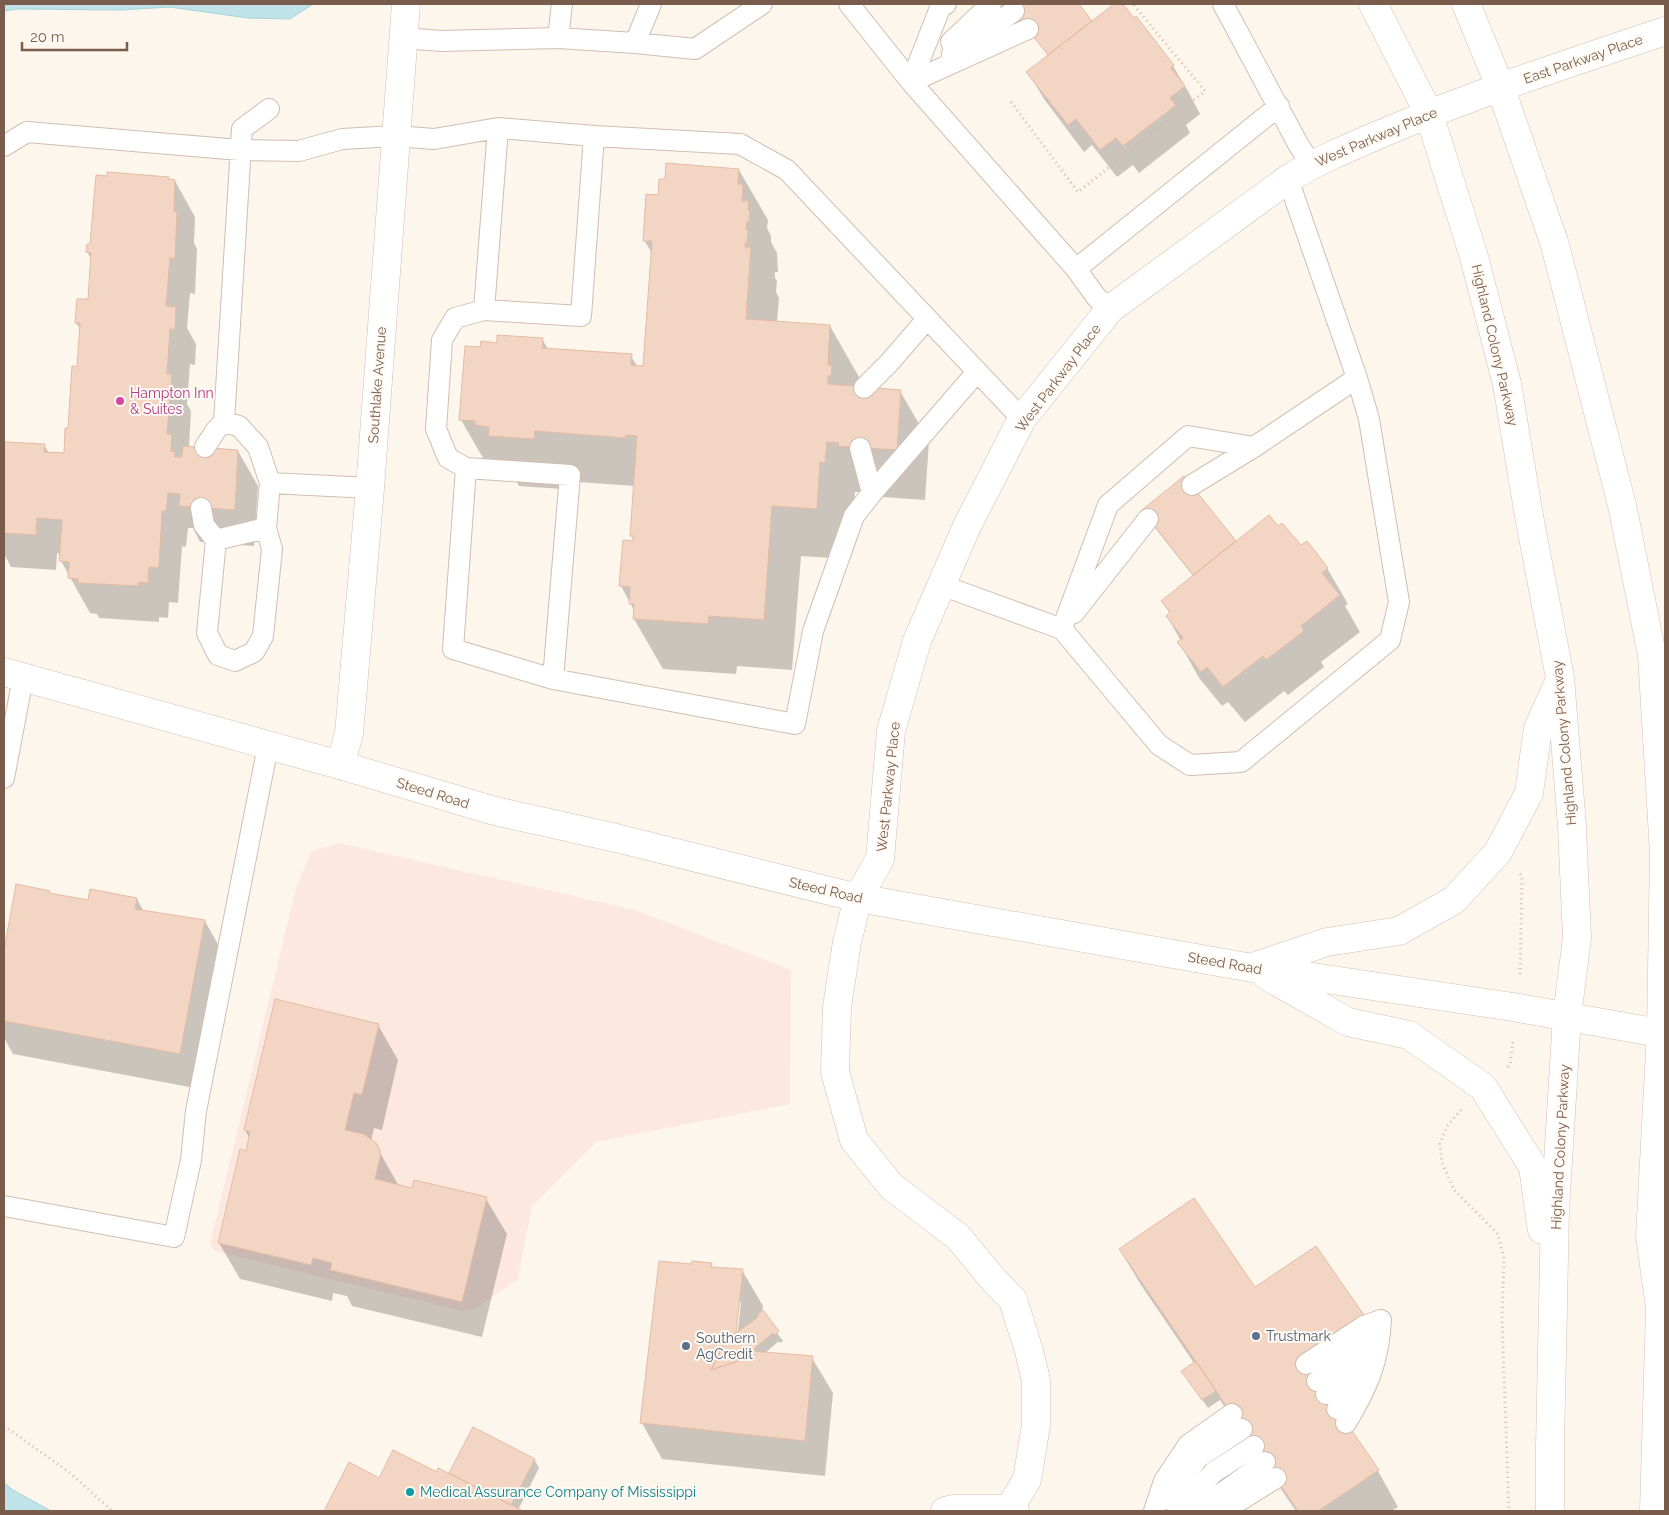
<svg xmlns="http://www.w3.org/2000/svg" width="1669" height="1515" font-family="Raleway,sans-serif">
<style>
.commercial{fill:#fde8e0}
.water{fill:#bfe3e8;stroke:#a5d3da}
.shadow{fill:#0003;fill-rule:evenodd}
.building{fill:#f3d5c3;stroke:#e6bba3}
.lines{fill:none;stroke-linecap:round;stroke-linejoin:round}
.lane-casing{stroke:#d1beb0;stroke-width:22}
.street-casing{stroke:#d1beb0;stroke-width:29}
.secondary-casing{stroke:#d6c0b0;stroke-width:29}
.path{stroke:#d9b8a5;stroke-width:3;stroke-dasharray:1 4;stroke-linecap:butt}
.lane{stroke:#fff;stroke-width:20}
.street{stroke:#fff;stroke-width:28}
.secondary{stroke:#fff;stroke-width:28}
.hotel-dot{fill:#d1479c;stroke:#fffaf3;stroke-width:2}
.service-dot{fill:#5c6f8a;stroke:#fffaf3;stroke-width:2}
.culture-dot{fill:#0f9aa8;stroke:#fffaf3;stroke-width:2}
.labels{text-anchor:middle;stroke-width:4;stroke-linejoin:round;paint-order:stroke}
.street-label{font-size:14px;fill:#7a5c4d;stroke:#fffaf3}
.hotel-label{font-size:14px;fill:#b23c85;stroke:#fffaf3;text-anchor:start}
.service-label{font-size:14px;fill:#4e5e75;stroke:#fffaf3;text-anchor:start}
.culture-label{font-size:14px;fill:#0d838f;stroke:#fffaf3;text-anchor:start}
</style>
<rect width="100%" height="100%" fill="#fdf6ec"/>
<path class="commercial" d="M338 843 635 910 791 970 790 1104 596 1142 532 1206 518 1279 475 1309 462 1311 215 1251 210 1244 296 888 311 852Z"/>
<path class="water" d="M4 4H313L290 19 248 18 170 7 121 10 18 9 4 11Z
M4 1483 13 1490 51 1511H4Z"/>
<path class="shadow" d="M1008 4H1078L1092 22 1116 4H1121L1173 66 1189 93 1200 114 1186 125 1190 133 1139 173 1133 165 1117 177 1092 145 1084 152 1044 99 1028 72 1049 56Z
M739 170 768 220 767 228 771 236V242L777 253 778 272H775V278L777 281 776 292 779 298 777 323 830 326 859 377 858 388 900 391 929 441 925 500 869 496 866 492H855L854 512 845 559 801 556 792 670 737 666 736 674 663 669 634 619 635 612 621 586 635 542 631 535 635 486 563 481 562 489 519 486 513 476 490 470 461 420 481 348 542 339 548 349 631 356 637 366 644 367 653 255 644 240 659 196Z
M168 178 170 181H175L195 217 194 243 197 249 195 294 190 293 187 328 196 344 195 365 190 364 187 404 191 411 189 447 238 451 258 486 254 546 200 542 193 528H188L186 547 182 546 178 603 169 602 168 618 159 617V622L99 618 97 614 90 613 61 561V554L57 553 56 570 11 567 4 554V443L44 445 49 453 65 454 79 368 81 330 76 323 89 301 92 260 87 252 91 245Z
M1184 478 1236 544 1278 528 1327 568 1348 604 1345 606 1360 632 1321 662 1324 667 1288 695 1284 691 1245 722 1228 702 1222 706 1199 678 1179 642 1181 641 1167 616 1170 614 1163 601 1194 577 1148 519Z
M17 886 49 892 50 894 89 902 137 899 144 912 205 921 225 957 200 1089 13 1054 4 1038V957Z
M378 1025 398 1060 382 1130 374 1128 371 1141 375 1144 399 1186 486 1199 507 1234 482 1337 352 1306 347 1296 333 1293 332 1301 240 1279 219 1243 247 1153 250 1139 245 1130Z
M1316 1247 1363 1316 1323 1392 1378 1471 1398 1507 1391 1511H1296L1220 1400 1208 1408 1188 1380 1194 1363 1141 1285 1120 1250 1255 1289Z
M711 1264 713 1268 742 1270 763 1306 762 1312 783 1341 780 1343 779 1341 765 1353 812 1358 833 1393 825 1476 662 1459 642 1423 693 1266ZM738 1302H741L737 1339H734Z
M534 1459 539 1468 518 1510 521 1511H326L350 1464 380 1480 437 1474 453 1477 451 1473Z"/>
<path class="building" d="M1008 4H1079L1092 21 1048 55Z
M1114 4H1123L1134 18 1136 16 1174 65 1171 68 1185 86 1170 98 1176 105 1123 146 1116 138 1100 150 1076 119 1068 125 1026 72Z
M666 163 739 169 738 184H743L742 201H749L748 210H750L749 222H747L746 230H748L747 243H745V247H751L746 319 830 325 828 365H832L831 376H828V384L901 390 897 450 838 446 839 443 827 442 825 463 820 462 817 509 772 506 764 620 709 616 708 624 633 619 634 604H629L630 587 619 586 623 540 633 541V536H630L637 436 626 435 625 438 535 431 534 439 488 436 489 427 475 425V421L459 420 465 346 480 347 481 341 497 343V335L543 338 542 348 632 354 631 365 643 366 652 241H643L646 194 658 195 659 179H665Z
M107 172 169 177 168 179 175 180 174 212H177L175 258H170L166 306 176 307 175 329H170L167 374H172L167 434H172L171 451 175 452V457H182L183 446 238 450 235 510 179 506 180 494 168 493 166 511H162L159 568 149 567 148 583 139 582V586L78 583V579L68 578 69 562 59 561 62 520 37 518 36 535 4 533V442L45 444 44 452 64 453 65 428H68L72 366 77 367 80 323H75L77 299H88L91 253 86 252 87 244H90L96 175 107 176Z
M1184 476 1236 541 1193 575 1142 510Z
M1269 515 1278 526 1282 523 1301 545 1307 541 1328 568 1322 573 1340 595 1301 626 1304 631 1266 660 1263 656 1223 687 1207 667 1201 672 1177 642 1183 638 1166 616 1170 612 1161 601Z
M16 884 50 891 49 893 88 900 90 889 137 898 135 909 205 920 180 1054 4 1021V950Z
M275 999 379 1024 362 1095 354 1093 345 1130 364 1134 376 1143 380 1150V1158L375 1179 412 1188 414 1180 487 1197 462 1302 330 1270 332 1263 313 1258 311 1265 218 1243 240 1149 246 1151 250 1132 244 1130Z
M1194 1198 1255 1287 1316 1246 1364 1315 1301 1357 1379 1470 1318 1511H1298L1119 1249Z
M659 1261 691 1264 692 1261 712 1263 711 1267 743 1269 736 1333 726 1340 711 1370 741 1360 752 1351 813 1356 805 1441 640 1423Z
M763 1310 779 1331 775 1335 773 1333 741 1360 711 1370 726 1340 758 1317 757 1315Z
M1196 1361 1216 1391 1202 1400 1181 1371Z
M473 1427 535 1459 511 1505 449 1473Z
M393 1450 437 1472 438 1468 523 1511H324L349 1462 379 1478Z"/>
<g class="lines">
<g class="lane-casing">
<path id="lane" d="M849 4 911 82 1076 269 1097 298 1110 309
M1223 4 1298 144 1311 164
M403 38 441 41 558 38 635 43 695 49 762 4
M558 38 562 4
M951 42 991 4
M635 43 651 4
M952 54 1014 11
M911 82 1028 29
M911 82 940 8 946 4
M269 109 242 129 224 422 239 426 258 447 270 483 370 488
M498 128 484 310 455 318 442 340 436 429 448 458 466 468 453 649 553 679 795 724 813 631 854 516 872 493 977 372
M4 146 27 132 240 150 299 151 342 139 395 136 434 139 498 128 594 136 740 144 787 170 1022 419
M1076 269 1279 106
M484 310 581 316 594 136
M864 388 889 363 927 319
M205 447 216 430 224 422
M860 448 872 493
M466 468 570 475 553 679
M1192 485 1254 447 1357 378
M201 508 204 525 216 540 207 633 218 655 235 661 254 652 263 636 272 549 266 528
M216 540 266 528 270 483
M941 585 1062 629 1159 745 1190 765 1241 762 1390 640 1399 602 1369 419 1357 378 1288 179
M1074 613 1148 519
M1062 629 1108 505 1188 436 1254 447
M4 778 23 678
M4 1206 174 1237 191 1160 196 1111 268 746
M1306 1364 1364 1326 1381 1320
M1317 1381 1353 1352 1358 1346
M1326 1394 1344 1380 1364 1352 1375 1331
M1337 1409 1352 1393 1356 1385
M1346 1423C1367 1388 1379 1362 1381 1320
M1170 1500 1177 1486 1198 1458 1242 1429
M1154 1511 1164 1481 1188 1445 1232 1414
M1179 1511 1188 1500 1214 1472 1254 1446
M1197 1511 1265 1462
M1223 1511 1276 1478"/>
</g>
<g class="street-casing">
<path id="street" d="M340 765 349 734 370 488 406 4
M1009 1509 1027 1480 1036 1425V1380L1029 1351 1013 1300 992 1278 958 1237 891 1186 854 1140 835 1072 837 1007 847 942 858 898 880 859 891 731 917 641 967 526 1022 419 1110 309 1288 179C1320 159 1355 145 1390 130 1480 92 1573 62 1665 31
M945 1511 953 1509H1009L1015 1511"/>
</g>
<g class="secondary-casing">
<path id="secondary" d="M1373 4 1429 114 1474 257 1507 384 1529 516 1560 678 1572 826 1577 938 1567 1016 1555 1211 1550 1447V1511
M1466 4 1500 86 1555 245 1622 505 1652 655 1664 853 1661 1033 1650 1236 1660 1308 1654 1511
M4 672 340 765 495 811 616 838 858 898 1252 968 1513 1007 1665 1034
M1256 966 1327 942 1399 931 1454 900 1498 852 1529 793 1538 728 1560 680
M1267 976 1348 1022 1409 1035 1483 1087 1533 1167 1542 1230"/>
</g>
<path class="path" d="M1011 102 1078 192 1205 91 1133 4
M1520 874 1522 876 1520 977
M1508 1067 1510 1065 1513 1040
M1461 1110 1447 1126 1440 1144 1442 1163 1454 1190 1498 1234 1504 1259 1502 1319 1509 1511
M4 1426 69 1472 112 1511"/>
<use href="#lane" class="lane"/>
<use href="#street" class="street"/>
<use href="#secondary" class="secondary"/>
</g>
<circle class="hotel-dot" cx="120" cy="401" r="5"/>
<g class="service-dot">
<circle cx="1256" cy="1336" r="5"/>
<circle cx="686" cy="1346" r="5"/>
</g>
<circle class="culture-dot" cx="410" cy="1492" r="5"/>
<g class="labels">
<g class="street-label">
<text transform="translate(1583 59) rotate(-19)" y="5">East Parkway Place</text>
<text transform="translate(1376 137) rotate(-23)" y="5">West Parkway Place</text>
<text transform="translate(1495 345) rotate(77)" y="5">Highland Colony Parkway</text>
<text transform="translate(1058 378) rotate(-53)" y="5">West Parkway Place</text>
<text transform="translate(377 385) rotate(-86)" y="5">Southlake Avenue</text>
<text transform="translate(1564 743) rotate(-95)" y="5">Highland Colony Parkway</text>
<text transform="translate(888 787) rotate(-84)" y="5">West Parkway Place</text>
<text transform="translate(433 793) rotate(17)" y="5">Steed Road</text>
<text transform="translate(826 890) rotate(13)" y="5">Steed Road</text>
<text transform="translate(1225 963) rotate(10)" y="5">Steed Road</text>
<text transform="translate(1560 1147) rotate(-87)" y="5">Highland Colony Parkway</text>
</g>
<g class="hotel-label">
<text x="130" y="398">Hampton Inn<tspan x="130" dy="16">&amp; Suites</tspan></text>
</g>
<g class="service-label">
<text x="1266" y="1341">Trustmark</text>
<text x="696" y="1343">Southern<tspan x="696" dy="16">AgCredit</tspan></text>
</g>
<g class="culture-label">
<text x="420" y="1497">Medical Assurance Company of Mississippi</text>
</g>
</g>
<rect width="1669" height="1515" fill="none" stroke="#7a5c4d" stroke-width="10"/>
<path d="M22 42v8h105v-8" fill="none" stroke="#7a5c4d" stroke-width="2.5"/>
<text x="30" y="42" font-size="15" fill="#7a5c4d" stroke="#fffaf3" stroke-width="4" paint-order="stroke">20 m</text>
</svg>
